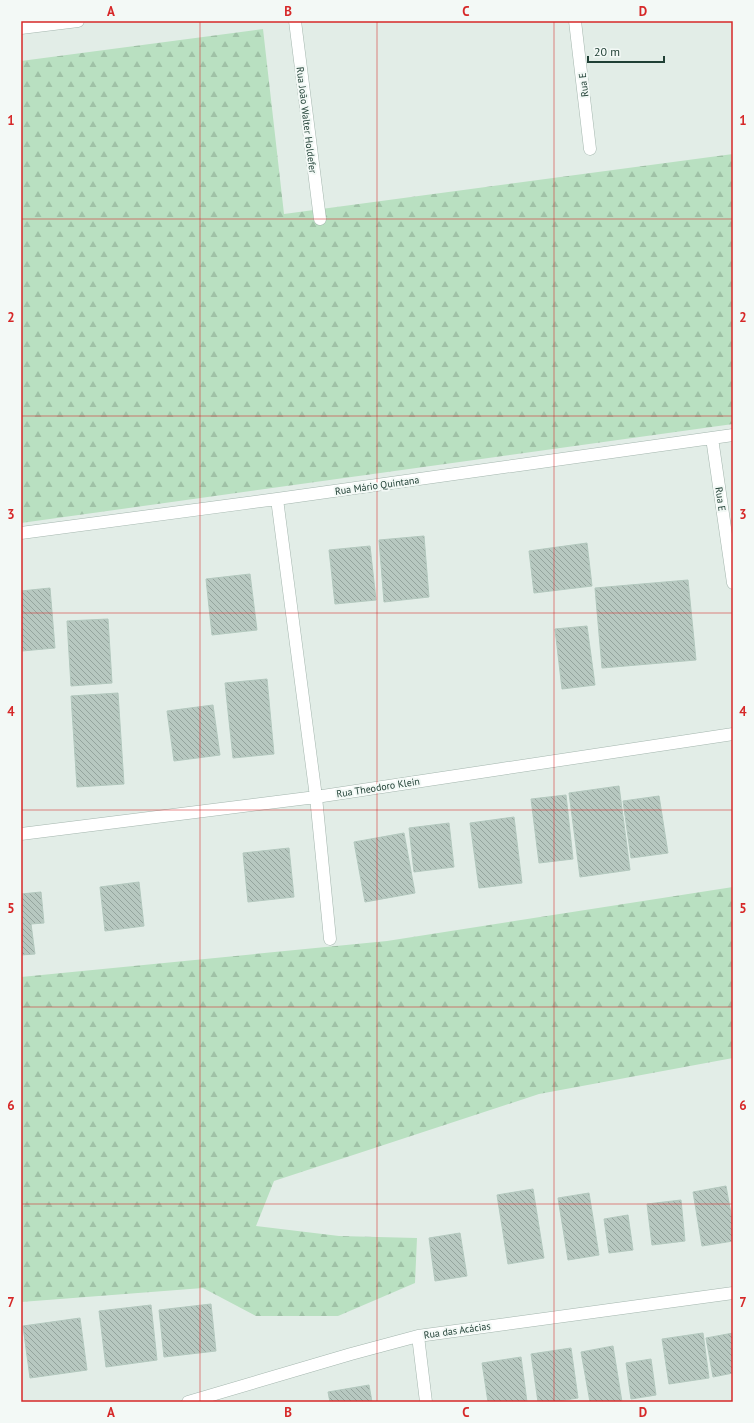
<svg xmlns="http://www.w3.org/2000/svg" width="754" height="1423" font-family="'PT Sans',sans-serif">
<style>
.forest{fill:url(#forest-firs)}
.building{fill:url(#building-back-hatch);stroke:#b3c8be}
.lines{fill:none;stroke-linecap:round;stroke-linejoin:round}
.minor-casing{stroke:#a4b6ae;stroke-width:13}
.minor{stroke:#fff;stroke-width:12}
.grid{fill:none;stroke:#d62828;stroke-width:1;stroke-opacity:0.55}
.labels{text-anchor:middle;stroke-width:4;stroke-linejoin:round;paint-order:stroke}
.street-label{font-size:10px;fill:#204035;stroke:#f3f9f6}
.neatline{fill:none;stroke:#d62828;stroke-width:1.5}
.grid-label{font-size:13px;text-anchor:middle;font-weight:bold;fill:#d62828}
</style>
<defs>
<pattern id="forest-firs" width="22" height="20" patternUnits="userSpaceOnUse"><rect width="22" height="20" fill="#b9e0c1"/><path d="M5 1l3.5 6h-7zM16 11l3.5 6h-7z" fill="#9fc1a6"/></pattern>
<pattern id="building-back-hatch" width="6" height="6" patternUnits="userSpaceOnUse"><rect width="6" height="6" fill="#b7c8c0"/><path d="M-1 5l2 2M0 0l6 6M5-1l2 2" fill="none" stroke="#94a49d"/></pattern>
</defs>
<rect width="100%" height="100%" fill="#e2ede7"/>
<path class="forest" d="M263 29 284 214 733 154V424L21 523V61Z
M733 887V1058L539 1094 274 1181 256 1226 339 1236 417 1238 415 1283 338 1316H256L203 1288 21 1302V977L387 941Z"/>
<path class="building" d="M424 536 429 597 384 602 379 540Z
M587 543 592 586 534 593 529 551Z
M370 546 376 600 335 604 329 550Z
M250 574 257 630 212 635 206 579Z
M688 580 696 660 602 668 595 588Z
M50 588 55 648 22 651 21 591Z
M108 619 112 683 71 686 67 621Z
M587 626 595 685 562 689 555 629Z
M267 679 274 754 233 758 225 683Z
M118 693 124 784 77 787 71 696Z
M213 705 220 755 174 761 167 711Z
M619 786 630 870 580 877 569 793Z
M566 795 573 859 539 863 531 799Z
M659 796 668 853 631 858 623 801Z
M514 817 522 883 479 888 470 823Z
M449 823 454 867 414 872 409 828Z
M404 833 415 893 365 902 354 842Z
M289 848 294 897 248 902 243 853Z
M139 882 144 926 105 931 100 887Z
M41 892 44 923 31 924 35 954 21 955V894Z
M726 1186 733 1225V1241L702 1246 693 1192Z
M533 1189 544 1258 508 1264 497 1195Z
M589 1193 599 1255 568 1260 558 1198Z
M681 1200 685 1241 652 1245 647 1204Z
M628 1215 633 1250 609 1253 604 1219Z
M460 1233 467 1276 435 1281 429 1238Z
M211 1304 216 1351 164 1357 159 1310Z
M151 1305 157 1360 106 1367 99 1311Z
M80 1318 87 1370 30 1378 23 1326Z
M703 1333 709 1378 669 1384 662 1339Z
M733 1333V1373L713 1377 706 1338Z
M613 1346 622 1402H590L581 1352Z
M571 1348 578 1398 552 1402H538L531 1354Z
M521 1357 527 1402H488L482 1363Z
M651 1359 656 1395 631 1399 626 1363Z
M369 1385 372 1402H330L328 1392Z"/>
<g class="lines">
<g class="minor-casing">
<path id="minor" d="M295 21 320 219
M575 21 590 149
M21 28 78 21
M712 438 733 583
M277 499 316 797 330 939
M21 533 277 499 733 435
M21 834 316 797 733 734
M418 1336 426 1402
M188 1402 351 1354 418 1336 733 1293"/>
</g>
<use href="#minor" class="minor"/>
</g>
<path class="grid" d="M200 21V1402M377 21V1402M554 21V1402M21 219H733M21 416H733M21 613H733M21 810H733M21 1007H733M21 1204H733"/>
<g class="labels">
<g class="street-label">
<text transform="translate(583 85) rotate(-97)" y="4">Rua E</text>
<text transform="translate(307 120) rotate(83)" y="4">Rua João Walter Holdefer</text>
<text transform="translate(377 485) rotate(-8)" y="4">Rua Mário Quintana</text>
<text transform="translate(721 499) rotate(82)" y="4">Rua E</text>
<text transform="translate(378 787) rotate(-9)" y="4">Rua Theodoro Klein</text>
<text transform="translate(457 1330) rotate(-8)" y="4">Rua das Acácias</text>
</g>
</g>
<rect width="754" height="1423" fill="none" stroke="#f3f9f6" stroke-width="44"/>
<path d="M588 56v6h76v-6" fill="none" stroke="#204035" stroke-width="2"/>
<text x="594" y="56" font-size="12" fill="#204035" stroke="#f3f9f6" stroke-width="3" paint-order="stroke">20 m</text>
<rect x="22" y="22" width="710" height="1379" class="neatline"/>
<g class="grid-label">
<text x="111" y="16">A</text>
<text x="288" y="16">B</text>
<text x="466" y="16">C</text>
<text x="643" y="16">D</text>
<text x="11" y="125">1</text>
<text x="743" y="125">1</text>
<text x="11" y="322">2</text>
<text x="743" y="322">2</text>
<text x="11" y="519">3</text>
<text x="743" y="519">3</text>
<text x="11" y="716">4</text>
<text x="743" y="716">4</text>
<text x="11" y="913">5</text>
<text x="743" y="913">5</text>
<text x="11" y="1110">6</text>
<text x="743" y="1110">6</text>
<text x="11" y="1307">7</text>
<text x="743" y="1307">7</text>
<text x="111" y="1417">A</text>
<text x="288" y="1417">B</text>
<text x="466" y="1417">C</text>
<text x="643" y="1417">D</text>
</g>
</svg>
